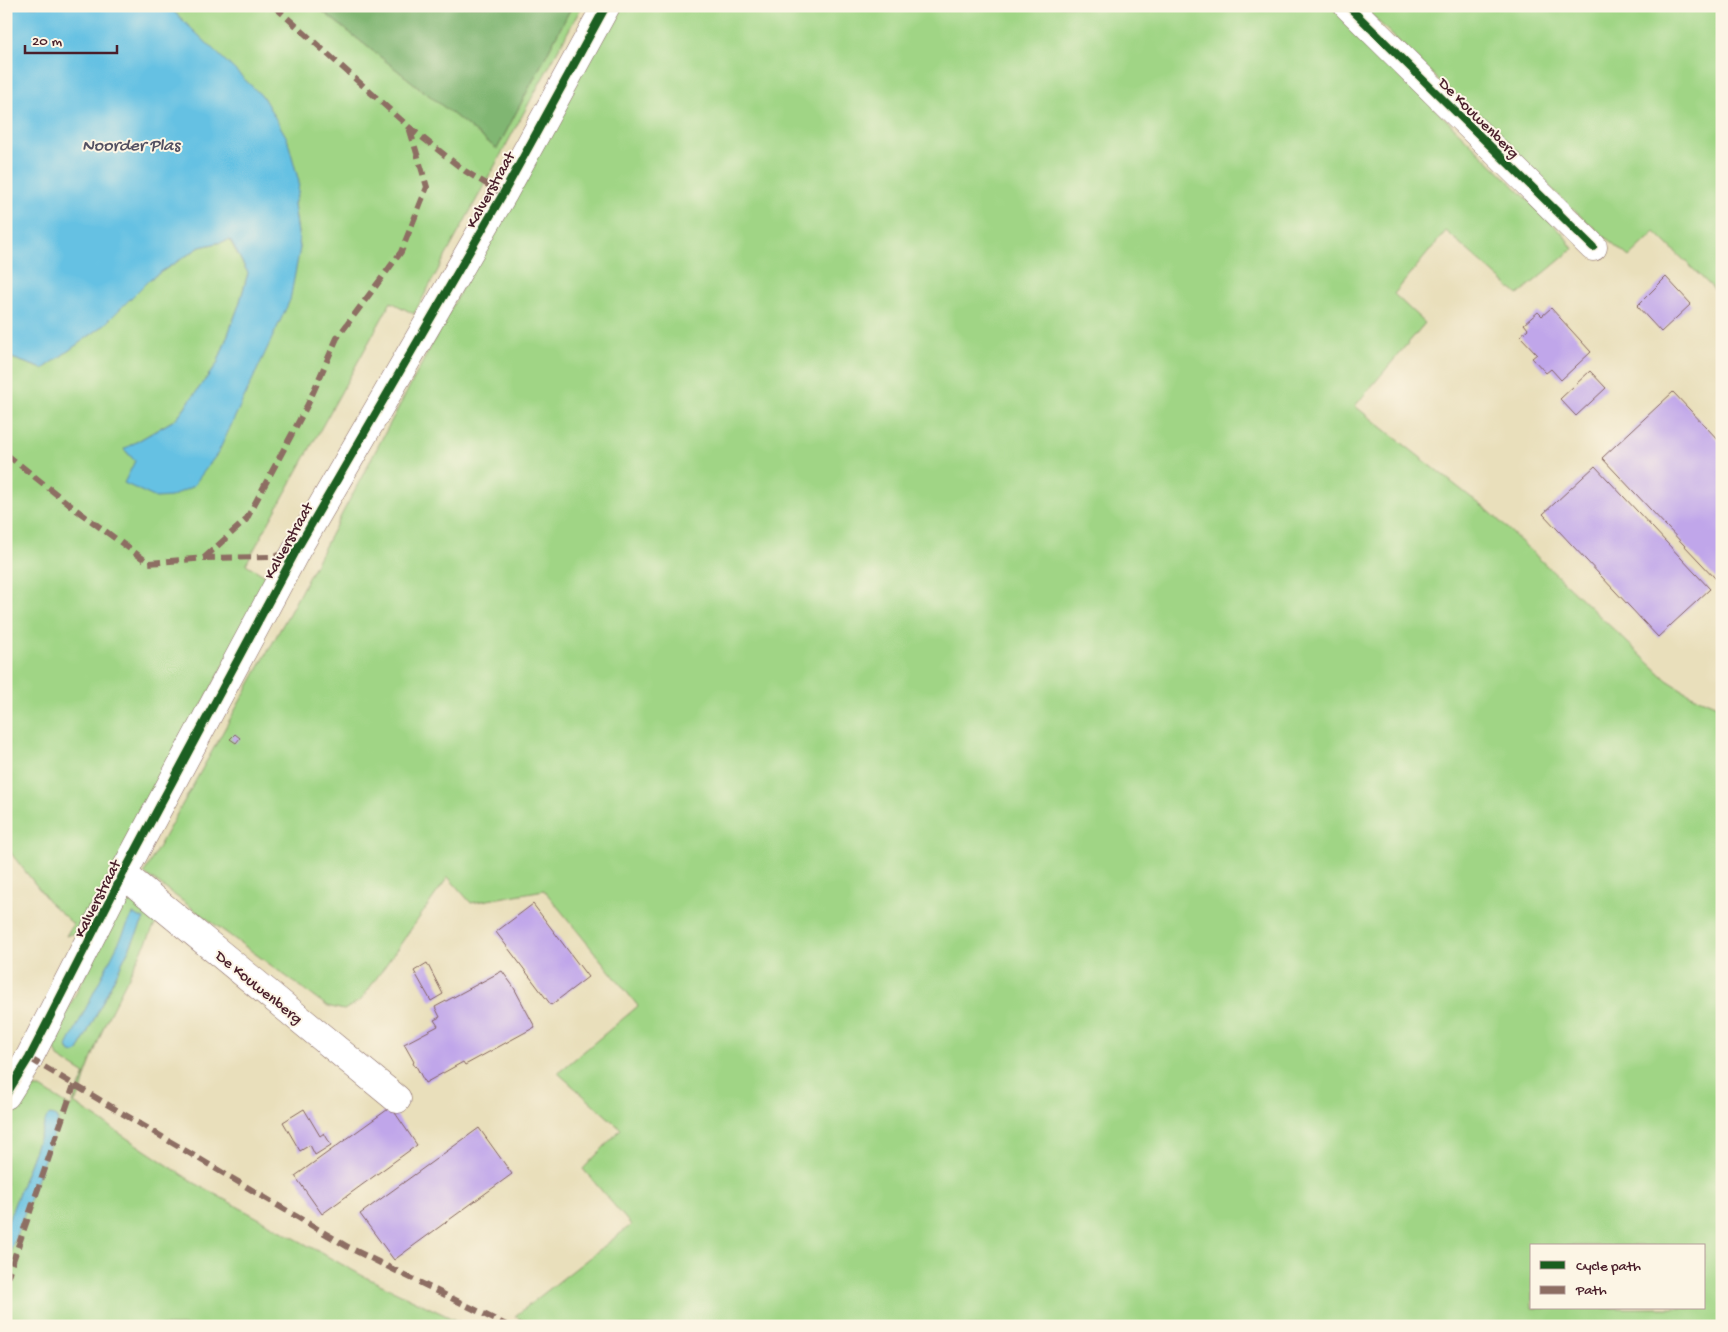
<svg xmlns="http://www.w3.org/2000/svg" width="1728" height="1332" font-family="'Gochi Hand',sans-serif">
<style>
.green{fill:#a0d585;stroke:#757a58;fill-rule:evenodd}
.forest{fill:#80b672;stroke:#656a4e}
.water{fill:#65c1e3;stroke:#587087}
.building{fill:#c0a6ea}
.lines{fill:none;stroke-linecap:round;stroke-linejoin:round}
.minor-casing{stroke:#82625d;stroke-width:29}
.minor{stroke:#fff;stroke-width:28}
.quiet{stroke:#8d6e63;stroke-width:6;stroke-dasharray:12 6;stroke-linecap:butt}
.cycleway-casing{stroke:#fcf5e5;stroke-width:11}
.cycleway{stroke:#1b5e20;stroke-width:8}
.labels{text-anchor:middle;stroke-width:4;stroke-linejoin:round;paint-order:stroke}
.street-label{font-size:16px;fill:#4a1f2b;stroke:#fcf5e5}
.water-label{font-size:18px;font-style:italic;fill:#525062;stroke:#fcf5e5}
</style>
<rect width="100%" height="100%" fill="#fcf5e5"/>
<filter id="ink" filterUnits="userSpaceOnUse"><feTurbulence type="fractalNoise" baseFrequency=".02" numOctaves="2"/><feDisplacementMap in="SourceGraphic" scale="10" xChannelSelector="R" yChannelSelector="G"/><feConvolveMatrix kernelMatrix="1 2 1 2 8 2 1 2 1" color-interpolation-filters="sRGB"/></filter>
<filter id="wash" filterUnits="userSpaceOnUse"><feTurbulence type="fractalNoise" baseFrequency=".0096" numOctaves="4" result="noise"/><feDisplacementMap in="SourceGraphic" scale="20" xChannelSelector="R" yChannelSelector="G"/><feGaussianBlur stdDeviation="1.12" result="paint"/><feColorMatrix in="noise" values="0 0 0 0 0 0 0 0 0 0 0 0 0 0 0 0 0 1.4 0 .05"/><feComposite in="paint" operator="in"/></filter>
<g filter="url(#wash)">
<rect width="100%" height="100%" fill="#e9dfbb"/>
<path class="green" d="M168 6H316L497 149 572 6H582L414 314 391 302 246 564 270 579 80 932 66 936 73 924 51 904 6 847V356L43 369 103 326 150 279 200 247 230 240 248 273 239 305 217 364 176 419 124 449 135 461 156 498 300 248 294 204 298 193 206 43Z
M614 6H1330L1563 234 1573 249 1518 295 1446 231 1394 294 1425 323 1355 406 1491 513 1667 680 1689 694 1722 708V1326H534L515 1316 631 1225 583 1169 621 1129 558 1073 638 1006 544 890 471 903 448 877 361 1000 344 1010 327 1006 144 873 291 610 497 222ZM1532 1246H1704V1308H1532Z
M1362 6H1722V297L1655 232 1629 257 1579 215Z
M142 900 160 915 106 1021 86 1074 80 1095 74 1103 193 1182 363 1276 468 1326H6V1263L58 1121 57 1118 47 1117 6 1227V1132L28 1088H41L71 1107 85 1074 58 1057 52 1041 121 904ZM144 919 78 1051 68 1050V1044Z"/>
<path class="forest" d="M316 6H572L497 149Z"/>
<path class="water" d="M6 6H168L263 97 287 138 299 182 298 193 294 204 300 248 290 300 218 453 193 486 171 497 156 498 124 483 135 461 124 449 176 419 217 364 239 305 248 273 230 240 200 247 150 279 103 326 43 369 6 356Z
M133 914 144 919 78 1051 76 1053 70 1052 67 1047 68 1044Z
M50 1115 55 1116 58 1121 6 1263V1227L47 1117Z"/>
<g id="blocks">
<path class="building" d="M1666 277 1691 304 1661 332 1637 306Z
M1551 308 1591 352 1561 380 1551 369 1546 373 1532 358 1537 354 1520 336 1528 329 1524 324 1538 312 1542 316Z
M1590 371 1606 388 1576 416 1560 399Z
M1673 392 1722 444V574L1716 579 1602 458Z
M1595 466 1710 589 1658 637 1543 514Z
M235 734 240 738 236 743 230 739Z
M533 904 588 977 551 1005 496 932Z
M427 963 443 994 431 1001 414 971Z
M502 971 513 986 535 1027 465 1065 463 1062 425 1083 416 1066 415 1067 413 1063 414 1062 404 1044 438 1026 434 1020 440 1017 435 1007Z
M391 1107 417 1145 322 1214 295 1176Z
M304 1109 320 1136 324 1133 331 1145 315 1155 310 1145 300 1151 283 1122Z
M479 1128 512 1174 394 1260 360 1214Z"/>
</g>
</g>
<g filter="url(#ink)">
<use href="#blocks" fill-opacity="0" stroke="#82625d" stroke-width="1"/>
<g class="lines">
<g class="minor-casing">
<path id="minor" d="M1348 6 1593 247
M123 874 397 1099
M6 1095 29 1058 123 874 297 549 503 194 606 6"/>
</g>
<use href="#minor" class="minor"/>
<path class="quiet" d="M274 6 409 127 465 171 503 194
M6 454 75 509 149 563 204 558 274 557 297 549
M204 558 246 520 308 404 337 338 401 252 427 187 409 127
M29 1058 348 1247 508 1326
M6 1281 74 1085"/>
<g class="cycleway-casing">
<path id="cycleway" d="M1348 6 1593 247
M6 1095 29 1058 123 874 297 549 503 194 606 6"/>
</g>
<use href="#cycleway" class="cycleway"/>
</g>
</g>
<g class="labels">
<g class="street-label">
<text transform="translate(1480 117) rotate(45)" y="6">De Kouwenberg</text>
<text transform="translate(489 189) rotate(-61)" y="6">Kalverstraat</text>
<text transform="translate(287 540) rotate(-61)" y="6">Kalverstraat</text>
<text transform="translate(96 898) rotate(-63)" y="6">Kalverstraat</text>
<text transform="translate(260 986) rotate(39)" y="6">De Kouwenberg</text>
</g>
<g class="water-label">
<text x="131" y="150">Noorder Plas</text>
</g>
</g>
<rect width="1728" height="1332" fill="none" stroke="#fcf5e5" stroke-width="25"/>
<rect x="1530" y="1244" width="175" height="65" fill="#fcf5e5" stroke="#b59f9b"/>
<rect x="1540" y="1261" width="25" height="8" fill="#1b5e20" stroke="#b59f9b"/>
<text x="1576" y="1270" font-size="15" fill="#4a1f2b">Cycle path</text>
<rect x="1540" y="1286" width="25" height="8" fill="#8d6e63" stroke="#b59f9b"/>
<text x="1576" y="1294" font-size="15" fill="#4a1f2b">Path</text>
<path d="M25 45v8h92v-8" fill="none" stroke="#4a1f2b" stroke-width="2.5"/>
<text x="32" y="45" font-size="15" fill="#4a1f2b" stroke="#fcf5e5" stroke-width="4" paint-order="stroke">20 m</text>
</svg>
